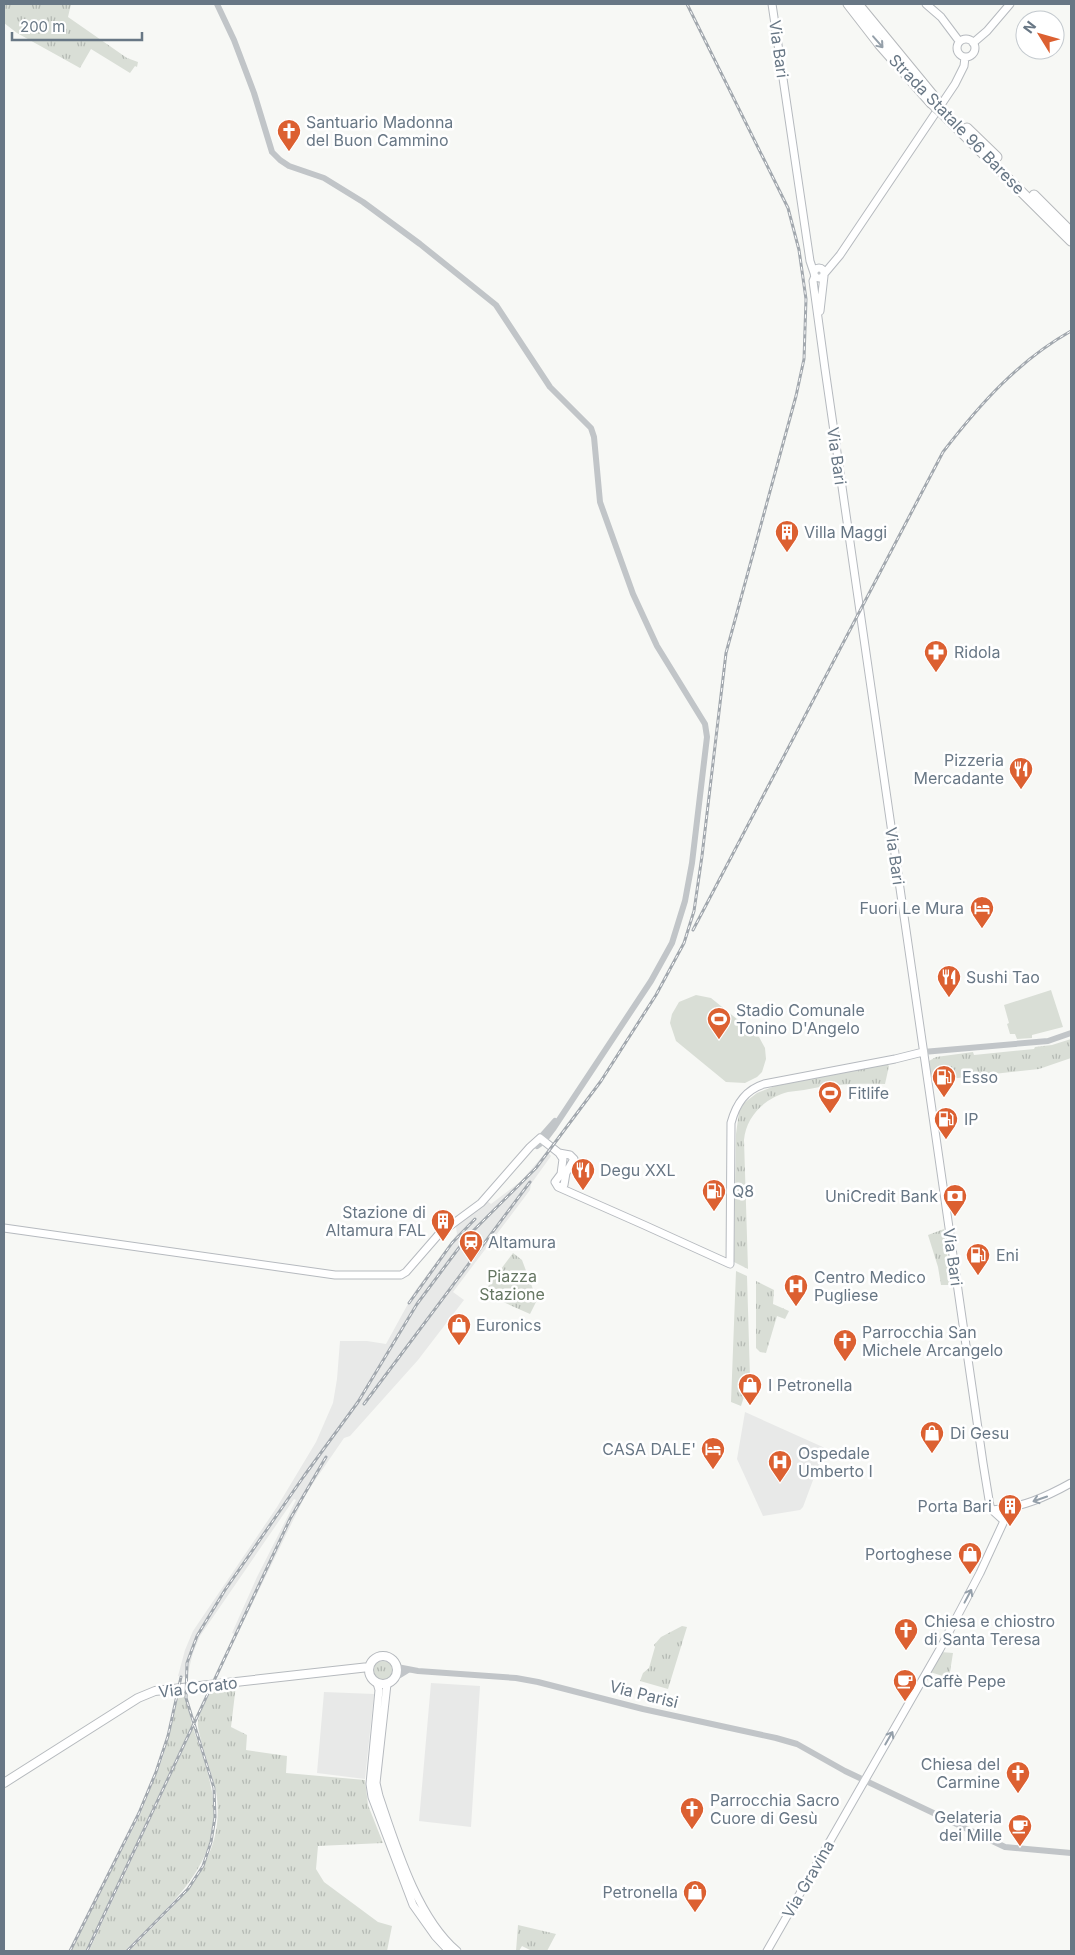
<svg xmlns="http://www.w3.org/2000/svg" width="1075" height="1955" font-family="Inter,sans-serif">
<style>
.built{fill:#e8e9e8}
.grass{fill:url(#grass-tufts)}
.pitch{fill:#d9ded6}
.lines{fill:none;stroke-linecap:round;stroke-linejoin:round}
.secondary-casing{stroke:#b6babf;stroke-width:9}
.primary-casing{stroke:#b6babe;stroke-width:10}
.trunk-casing{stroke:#b6b9bc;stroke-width:11}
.tertiary{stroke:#c1c5c8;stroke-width:6}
.secondary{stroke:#fff;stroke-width:7}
.primary{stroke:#fff;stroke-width:8}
.trunk{stroke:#fff;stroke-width:9}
.rail-casing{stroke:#a2a8ae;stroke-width:3}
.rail{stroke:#fff;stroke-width:1;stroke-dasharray:4;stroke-linecap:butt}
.trunk-bridge-casing{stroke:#b6b9bc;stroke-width:11;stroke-linecap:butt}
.trunk-bridge{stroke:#fff;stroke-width:9}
.oneway{stroke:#95a0aa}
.labels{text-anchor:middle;stroke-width:5;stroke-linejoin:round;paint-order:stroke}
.street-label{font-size:16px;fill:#687785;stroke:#fff}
.poi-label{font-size:16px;fill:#687785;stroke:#fff;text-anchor:start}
.park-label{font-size:16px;fill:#667763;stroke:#fff}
</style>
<defs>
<pattern id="grass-tufts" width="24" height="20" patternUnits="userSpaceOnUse" patternTransform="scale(1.25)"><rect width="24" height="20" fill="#d9ded6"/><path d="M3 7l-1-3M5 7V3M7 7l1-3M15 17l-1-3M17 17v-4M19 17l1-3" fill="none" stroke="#b4b9b3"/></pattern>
</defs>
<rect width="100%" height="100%" fill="#f7f8f5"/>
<path class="built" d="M547 1151 551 1156 531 1184 530 1190 453 1292 464 1300 418 1360 350 1436 344 1438 307 1492 237 1635 232 1633 257 1577 296 1500 294 1499 200 1636 193 1653 187 1677 178 1676 185 1650 193 1631 277 1507 316 1442 333 1403 337 1379 340 1341H367L386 1344 415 1291 457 1234 456 1227 487 1201 491 1204 521 1181Z
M745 1412 825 1448 803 1507 800 1510 763 1516 737 1459Z
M431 1683 480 1686 471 1827 419 1821Z
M324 1692 374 1694 365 1779 317 1773Z"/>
<path class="grass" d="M4 4H71L68 17 127 58 138 62 137 67 135 66 130 73 91 49 80 68 17 33 4 23Z
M1071 1039V1058L1039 1069 931 1081 929 1061 936 1057 973 1052 974 1055 1034 1049 1035 1047 1052 1045Z
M887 1064 889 1066 885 1084C857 1083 831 1084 804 1090 799 1091 793 1091 788 1092 765 1098 746 1116 744 1140L748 1269 734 1262 736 1134 739 1112 744 1103 757 1093 775 1086Z
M944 1229 951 1285H941L938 1267 928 1235Z
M513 1253 522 1260 537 1300 530 1314 483 1293Z
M736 1271 747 1276 750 1378 741 1406 731 1402Z
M756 1281 774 1290 773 1304 789 1311 785 1319 777 1316 766 1353 760 1352 756 1348Z
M682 1626 687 1627 668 1689 640 1681 643 1673 649 1668 655 1647 654 1645 661 1637Z
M941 1652 953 1653 949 1678 930 1672Z
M373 1671a10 10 0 1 1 20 0a10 10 0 1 1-20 0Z
M236 1685 231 1727 247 1735 246 1750 287 1756 286 1773 365 1780 368 1805 383 1843 318 1846 316 1869 324 1882 378 1922 392 1926 387 1951H129C174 1905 228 1864 216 1791 214 1778 196 1731 198 1722 200 1710 208 1698 213 1687Z
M185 1690 192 1725 86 1951H71L140 1815 163 1757 179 1691Z
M193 1728C200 1748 207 1767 211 1787 228 1861 170 1904 125 1951H89Z
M518 1925 556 1934 547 1951H532L522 1946 519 1951H516Z"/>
<path class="pitch" d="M1051 990 1063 1027 1032 1035V1038L1017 1039 1015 1034H1010L1007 1024 1009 1023 1004 1005Z
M696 995 711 998 759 1037 765 1048 766 1059 762 1072 757 1077 745 1083 726 1082 676 1041 670 1023 672 1014 679 1002Z"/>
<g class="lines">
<g class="secondary-casing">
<path id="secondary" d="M772 4 810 261 814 273
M926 4 941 17 959 41
M957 48a9 9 0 1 1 18 0a9 9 0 1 1-18 0Z
M973 43 987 31 1010 4
M814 273a5 5 0 1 1 10 0a5 5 0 1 1-10 0Z
M824 274 840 255 955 84 964 66 965 57
M820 311 824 276
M559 1153 570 1155 574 1159 566 1173 564 1185 560 1187
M4 1228 335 1275H401L406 1272 439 1234 481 1203 530 1147 540 1138 559 1153 563 1159 561 1174 555 1182 558 1187 644 1225 730 1264 731 1123C736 1104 745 1090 764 1084L895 1059 923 1052
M992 1510C1021 1508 1046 1497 1071 1483
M377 1683 379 1690 370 1784 372 1797 413 1905 435 1936 449 1951
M387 1684 376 1783 379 1796C396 1846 417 1917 457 1951
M767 1951 940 1649 980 1573 1004 1521 992 1510 990 1506 983 1463 825 369 813 281 815 276"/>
</g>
<g class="primary-casing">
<path id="primary" d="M369 1670a14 14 0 1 1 28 0a14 14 0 1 1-28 0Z
M4 1783 138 1698 155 1691 369 1667"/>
</g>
<g class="trunk-casing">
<path id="trunk" d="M848 4 879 44 931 103
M858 4 936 99
M941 112 1071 241
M967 128 997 157
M1034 195 1071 232"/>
</g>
<path class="tertiary" d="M217 4 234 40 254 93 272 152 280 160 289 166 324 178 363 202 420 244 496 305 550 387 591 428 594 437 600 502 633 594 657 646 705 724 707 737 692 863 685 901 672 943 651 981 553 1129 544 1141 537 1146
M923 1052 1048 1041 1071 1033
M540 1138 555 1121
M397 1667 418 1671 516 1678 538 1682 643 1709 776 1738 797 1744 845 1771 1005 1847 1071 1853
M395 1678 408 1670"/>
<use href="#secondary" class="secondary"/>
<use href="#primary" class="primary"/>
<use href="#trunk" class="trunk"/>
<g class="rail-casing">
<path id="rail" d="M693 930 943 452C980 404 1018 361 1071 331
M409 1303 452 1243 475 1219
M364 1404 530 1182
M70 1951 139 1813 156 1772 168 1736 181 1677
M87 1951 290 1519 326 1457
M127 1951 188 1889 203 1866 211 1842 215 1817 214 1788 186 1698 187 1663 197 1636 225 1590 304 1476 358 1402 417 1304 467 1237 536 1168 601 1081 656 995 684 943 694 911 702 856 726 653 796 396 804 359 806 299 799 250 788 208 687 4"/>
</g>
<use href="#rail" class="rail"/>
<g class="trunk-bridge-casing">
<path id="trunk-bridge" d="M931 103 941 112"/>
</g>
<use href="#trunk-bridge" class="trunk-bridge"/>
</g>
<defs><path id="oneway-shaft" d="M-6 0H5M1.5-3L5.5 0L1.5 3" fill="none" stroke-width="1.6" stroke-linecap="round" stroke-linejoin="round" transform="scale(1.25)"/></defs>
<g class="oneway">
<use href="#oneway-shaft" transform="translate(878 42) rotate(49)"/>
<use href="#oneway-shaft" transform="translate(1040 1499) rotate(161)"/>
<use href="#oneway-shaft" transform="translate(968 1596) rotate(-62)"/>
<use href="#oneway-shaft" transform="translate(889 1738) rotate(-60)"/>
</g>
<defs>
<g id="church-pin" transform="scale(1.25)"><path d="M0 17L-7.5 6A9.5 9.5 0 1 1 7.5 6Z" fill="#dc6031" stroke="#fff"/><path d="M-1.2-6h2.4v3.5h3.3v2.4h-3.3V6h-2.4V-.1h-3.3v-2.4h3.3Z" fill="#fff"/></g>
<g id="building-pin" transform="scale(1.25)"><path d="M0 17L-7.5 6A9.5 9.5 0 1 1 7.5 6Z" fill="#dc6031" stroke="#fff"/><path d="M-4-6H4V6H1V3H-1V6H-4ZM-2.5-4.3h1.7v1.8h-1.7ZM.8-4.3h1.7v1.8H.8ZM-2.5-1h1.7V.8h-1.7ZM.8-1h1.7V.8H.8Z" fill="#fff"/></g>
<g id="pharmacy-pin" transform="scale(1.25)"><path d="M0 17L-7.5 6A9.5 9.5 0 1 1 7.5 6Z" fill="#dc6031" stroke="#fff"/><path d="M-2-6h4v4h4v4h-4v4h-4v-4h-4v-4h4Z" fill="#fff"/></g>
<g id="restaurant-pin" transform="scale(1.25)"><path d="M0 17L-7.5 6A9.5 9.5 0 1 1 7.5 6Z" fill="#dc6031" stroke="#fff"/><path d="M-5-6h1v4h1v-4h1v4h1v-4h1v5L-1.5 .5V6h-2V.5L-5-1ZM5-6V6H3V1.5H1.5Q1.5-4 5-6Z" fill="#fff"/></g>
<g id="hotel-pin" transform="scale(1.25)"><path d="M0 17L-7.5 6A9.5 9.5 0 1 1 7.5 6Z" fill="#dc6031" stroke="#fff"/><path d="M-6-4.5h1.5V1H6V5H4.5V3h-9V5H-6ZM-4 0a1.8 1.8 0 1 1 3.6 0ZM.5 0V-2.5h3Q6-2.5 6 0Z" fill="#fff"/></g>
<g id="stadium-pin" transform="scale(1.25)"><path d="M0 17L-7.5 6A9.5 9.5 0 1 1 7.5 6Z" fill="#dc6031" stroke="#fff"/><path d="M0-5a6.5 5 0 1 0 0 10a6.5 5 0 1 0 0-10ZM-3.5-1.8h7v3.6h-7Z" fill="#fff"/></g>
<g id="fuel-pin" transform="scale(1.25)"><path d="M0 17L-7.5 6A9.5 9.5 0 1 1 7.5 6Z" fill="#dc6031" stroke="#fff"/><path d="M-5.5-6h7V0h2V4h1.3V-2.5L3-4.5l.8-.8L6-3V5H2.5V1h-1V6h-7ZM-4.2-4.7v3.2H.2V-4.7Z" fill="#fff"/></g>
<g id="bank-pin" transform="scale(1.25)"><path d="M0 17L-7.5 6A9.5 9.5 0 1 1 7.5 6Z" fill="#dc6031" stroke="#fff"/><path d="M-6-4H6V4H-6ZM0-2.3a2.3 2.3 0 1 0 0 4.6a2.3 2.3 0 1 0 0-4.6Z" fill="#fff"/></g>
<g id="station-pin" transform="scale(1.25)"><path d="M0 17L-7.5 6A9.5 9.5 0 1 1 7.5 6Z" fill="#dc6031" stroke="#fff"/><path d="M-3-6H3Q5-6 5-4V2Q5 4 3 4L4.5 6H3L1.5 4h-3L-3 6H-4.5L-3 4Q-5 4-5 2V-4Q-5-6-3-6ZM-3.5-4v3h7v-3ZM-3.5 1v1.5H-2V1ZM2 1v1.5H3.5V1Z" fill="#fff"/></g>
<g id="hospital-pin" transform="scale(1.25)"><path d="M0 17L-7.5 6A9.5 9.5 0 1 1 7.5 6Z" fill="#dc6031" stroke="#fff"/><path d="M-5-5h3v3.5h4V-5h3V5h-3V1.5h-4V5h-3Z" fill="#fff"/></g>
<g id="shop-pin" transform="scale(1.25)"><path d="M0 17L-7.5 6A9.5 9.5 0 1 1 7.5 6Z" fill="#dc6031" stroke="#fff"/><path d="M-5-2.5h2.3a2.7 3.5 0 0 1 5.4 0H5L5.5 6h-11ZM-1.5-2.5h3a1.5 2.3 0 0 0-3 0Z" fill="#fff"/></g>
<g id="cafe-pin" transform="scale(1.25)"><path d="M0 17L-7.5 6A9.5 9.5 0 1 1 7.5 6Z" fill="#dc6031" stroke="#fff"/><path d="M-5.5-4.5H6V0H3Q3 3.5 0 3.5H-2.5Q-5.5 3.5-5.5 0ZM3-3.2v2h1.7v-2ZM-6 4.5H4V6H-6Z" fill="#fff"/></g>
</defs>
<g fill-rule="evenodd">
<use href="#church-pin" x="289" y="131"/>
<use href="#building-pin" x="787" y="532"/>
<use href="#pharmacy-pin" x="936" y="652"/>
<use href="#restaurant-pin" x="1021" y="769"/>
<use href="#hotel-pin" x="982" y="908"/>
<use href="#restaurant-pin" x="949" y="977"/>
<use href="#stadium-pin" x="719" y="1019"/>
<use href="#fuel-pin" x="944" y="1077"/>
<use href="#stadium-pin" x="830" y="1093"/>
<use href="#fuel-pin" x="946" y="1119"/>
<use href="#restaurant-pin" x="583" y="1170"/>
<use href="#fuel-pin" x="714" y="1191"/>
<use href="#bank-pin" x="955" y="1196"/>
<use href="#building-pin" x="443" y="1221"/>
<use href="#station-pin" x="471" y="1242"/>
<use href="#fuel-pin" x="978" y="1255"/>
<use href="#hospital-pin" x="796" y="1286"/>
<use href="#shop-pin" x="459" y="1325"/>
<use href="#church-pin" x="845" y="1341"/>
<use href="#shop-pin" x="750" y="1385"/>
<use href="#shop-pin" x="932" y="1433"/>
<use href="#hotel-pin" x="713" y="1449"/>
<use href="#hospital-pin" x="780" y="1462"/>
<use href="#building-pin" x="1010" y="1506"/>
<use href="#shop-pin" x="970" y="1554"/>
<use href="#church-pin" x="906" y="1630"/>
<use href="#cafe-pin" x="905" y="1681"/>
<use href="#church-pin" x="1018" y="1773"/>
<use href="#church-pin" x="692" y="1809"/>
<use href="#cafe-pin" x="1020" y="1826"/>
<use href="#shop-pin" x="695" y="1892"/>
</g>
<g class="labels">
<g class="street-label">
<text transform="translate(779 49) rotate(82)" y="6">Via Bari</text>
<text transform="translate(957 124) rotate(46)" y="6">Strada Statale 96 Barese</text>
<text transform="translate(837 456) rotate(82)" y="6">Via Bari</text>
<text transform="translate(895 856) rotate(82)" y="6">Via Bari</text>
<text transform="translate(953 1257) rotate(82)" y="6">Via Bari</text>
<text transform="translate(198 1687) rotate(-7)" y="6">Via Corato</text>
<text transform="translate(644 1694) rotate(14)" y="6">Via Parisi</text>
<text transform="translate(808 1879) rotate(-60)" y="6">Via Gravina</text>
</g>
<g class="poi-label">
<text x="306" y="128">Santuario Madonna<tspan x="306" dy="18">del Buon Cammino</tspan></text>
<text x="804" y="538">Villa Maggi</text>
<text x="954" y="658">Ridola</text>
<text x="1004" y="766" text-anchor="end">Pizzeria<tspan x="1004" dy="18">Mercadante</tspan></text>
<text x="964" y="914" text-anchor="end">Fuori Le Mura</text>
<text x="966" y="983">Sushi Tao</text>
<text x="736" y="1016">Stadio Comunale<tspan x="736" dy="18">Tonino D'Angelo</tspan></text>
<text x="962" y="1083">Esso</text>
<text x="848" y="1099">Fitlife</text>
<text x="964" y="1125">IP</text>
<text x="600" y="1176">Degu XXL</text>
<text x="732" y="1197">Q8</text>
<text x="938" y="1202" text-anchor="end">UniCredit Bank</text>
<text x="426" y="1218" text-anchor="end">Stazione di<tspan x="426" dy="18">Altamura FAL</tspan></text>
<text x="488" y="1248">Altamura</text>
<text x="996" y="1261">Eni</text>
<text x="814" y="1283">Centro Medico<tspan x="814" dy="18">Pugliese</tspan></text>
<text x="476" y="1331">Euronics</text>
<text x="862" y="1338">Parrocchia San<tspan x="862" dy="18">Michele Arcangelo</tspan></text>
<text x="768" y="1391">I Petronella</text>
<text x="950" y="1439">Di Gesu</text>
<text x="696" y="1455" text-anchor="end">CASA DALE'</text>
<text x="798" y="1459">Ospedale<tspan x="798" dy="18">Umberto I</tspan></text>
<text x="992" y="1512" text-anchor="end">Porta Bari</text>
<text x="952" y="1560" text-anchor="end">Portoghese</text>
<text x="924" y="1627">Chiesa e chiostro<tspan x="924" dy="18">di Santa Teresa</tspan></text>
<text x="922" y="1687">Caffè Pepe</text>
<text x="1000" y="1770" text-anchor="end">Chiesa del<tspan x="1000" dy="18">Carmine</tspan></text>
<text x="710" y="1806">Parrocchia Sacro<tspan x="710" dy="18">Cuore di Gesù</tspan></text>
<text x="1002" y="1823" text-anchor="end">Gelateria<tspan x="1002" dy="18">dei Mille</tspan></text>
<text x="678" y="1898" text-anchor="end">Petronella</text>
</g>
<g class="park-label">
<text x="512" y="1282">Piazza<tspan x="512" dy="18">Stazione</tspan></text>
</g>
</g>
<rect width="1075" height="1955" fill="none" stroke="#687785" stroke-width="10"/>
<g transform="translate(1040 35) rotate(307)"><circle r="24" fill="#ffffff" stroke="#c3c9ce"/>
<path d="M0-4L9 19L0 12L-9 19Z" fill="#dc6031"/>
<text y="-8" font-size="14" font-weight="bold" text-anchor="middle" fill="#687785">N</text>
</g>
<path d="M12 32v8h130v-8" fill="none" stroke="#687785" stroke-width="2.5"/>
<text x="20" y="32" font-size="15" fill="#687785" stroke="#ffffff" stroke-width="4" paint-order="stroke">200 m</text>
</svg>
